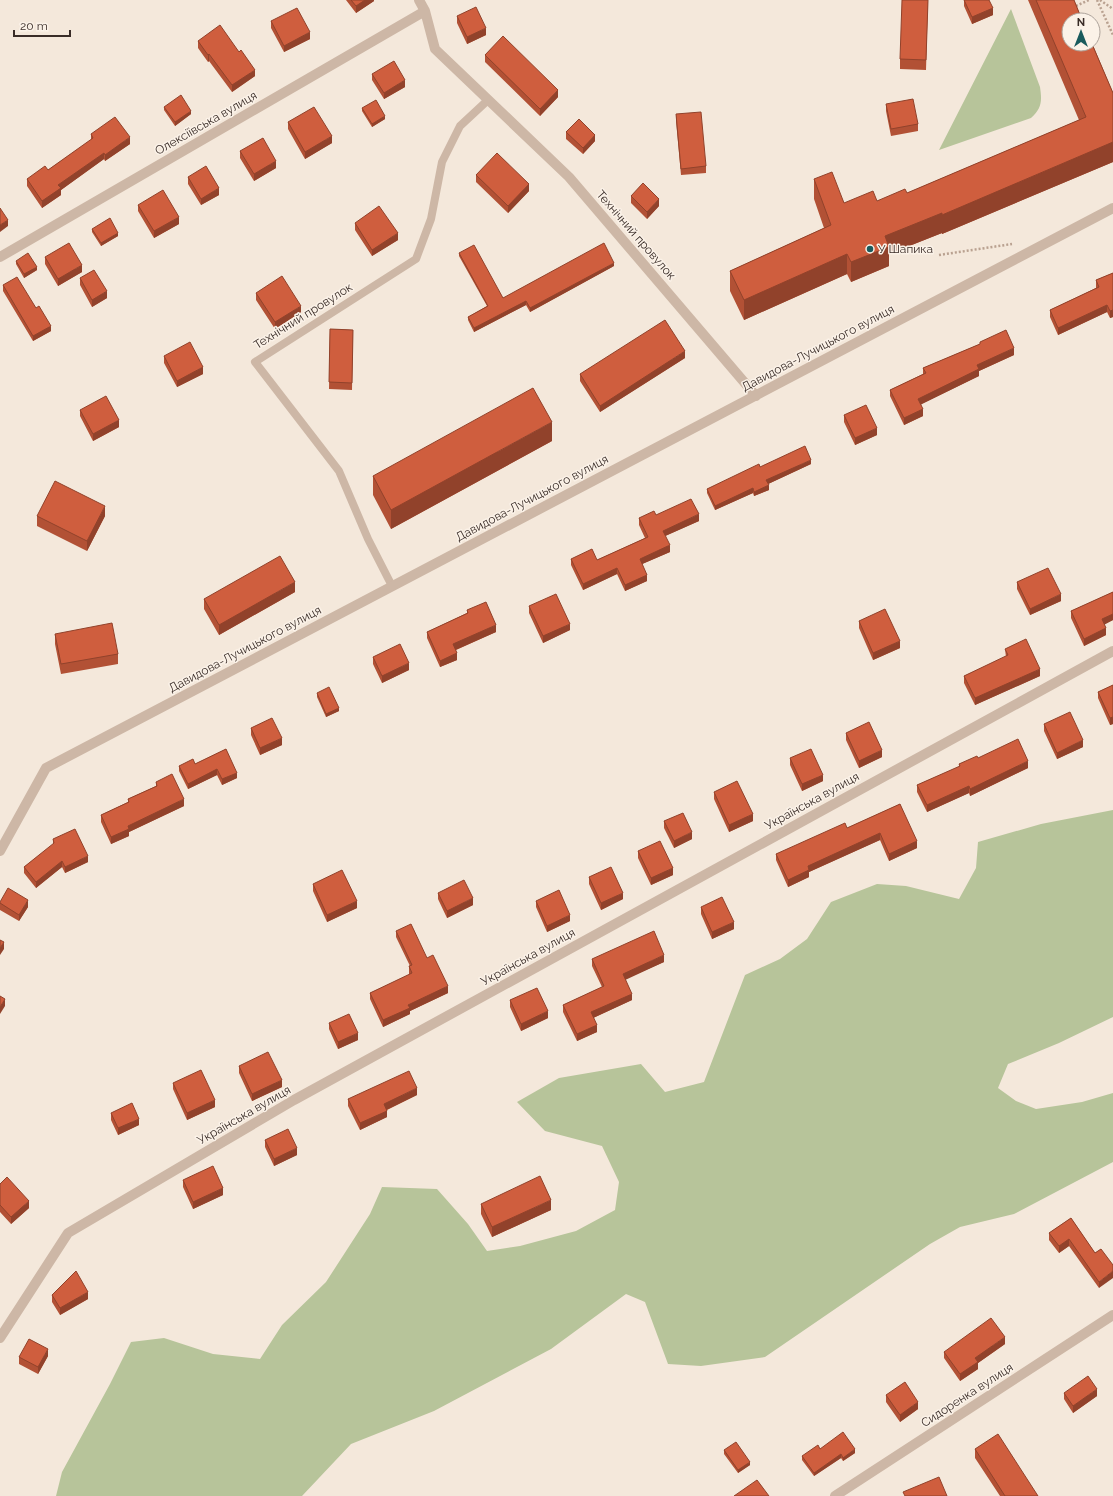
<svg xmlns="http://www.w3.org/2000/svg" width="1113" height="1496" font-family="Raleway,sans-serif">
<style>
.green{fill:#b7c49a}
.lines{fill:none;stroke-linecap:round;stroke-linejoin:round}
.path{stroke:#b9a190;stroke-width:2.5;stroke-dasharray:2 2;stroke-linecap:butt}
.lane{stroke:#cdb7a6;stroke-width:8}
.street{stroke:#cdb7a6;stroke-width:10}
.wall{fill:#b25135}
.shaded-wall{fill:#91422b}
.building{fill:#cf5e3e;stroke:#91422b}
.poi-dot{fill:#1a5b5d;stroke:#fbf2e8;stroke-width:1.5}
.labels{text-anchor:middle;stroke-width:3;stroke-linejoin:round;paint-order:stroke}
.street-label{font-size:12px;fill:#392c27;stroke:#fbf2e8}
.poi-label{font-size:12px;fill:#392c27;stroke:#fbf2e8;text-anchor:start}
</style>
<rect width="100%" height="100%" fill="#f4e8db"/>
<path class="green" d="M1011 9 1040 87C1042 101 1042 108 1031 118L939 150Z
M1113 810V1017L1059 1043 1008 1064 998 1088 1016 1101 1036 1109 1082 1102 1113 1093V1162L1014 1214 960 1227 930 1244 765 1357 701 1366 668 1364 645 1302 626 1294 551 1349 434 1411 351 1444 302 1496H56L62 1472 110 1384 131 1342 164 1338 213 1354 260 1359 282 1325 326 1282 370 1214 382 1187 437 1189 468 1224 487 1251 520 1246 576 1231 615 1210 619 1182 602 1146 545 1131 517 1102 559 1078 641 1064 665 1092 704 1082 745 975 780 959 807 939 831 902 877 884 906 886 959 899 976 868 978 842 1041 824Z"/>
<g class="lines">
<path class="path" d="M1097 0 1113 35
M1100 0 1113 9
M1076 6 1089 0
M939 255 1012 244"/>
<path class="lane" d="M392 586 368 539 339 471 255 362 416 259 431 219 442 162 460 126 488 100"/>
<path class="street" d="M419 0 425 11 435 49 569 177 756 396
M0 257 425 11
M0 851 46 768 1113 208
M0 1338 68 1233 294 1100 1113 651
M835 1496 1113 1315"/>
</g>
<path class="wall" d="M346 0H374V1L356 13Z
M928 0 926 70 900 69V59Z
M964 0H989L993 15 972 24 964 6Z
M1028 0H1074L1113 93V162L942 234V233L889 254V266L851 282 847 274 744 320 730 291V271L824 228 814 199V179L844 203 877 201 907 193 1079 120Z
M457 16 486 35 467 44 457 23Z
M271 21 310 39 284 52 271 28Z
M198 41 255 76 232 92 209 61 208 62 198 48Z
M485 55 558 97 540 116 485 62Z
M372 74 405 87 384 99 372 80Z
M886 104 918 124V131L891 136 886 111Z
M164 107 191 114 175 126 164 110Z
M362 108 385 119 372 127 362 111Z
M676 114 706 166V173L681 175 676 121Z
M288 122 332 143 305 159 288 129Z
M566 132 595 141 583 154 566 139Z
M91 134 130 144 105 161 104 159 61 190V195L42 208 27 186V179L48 170 91 140Z
M240 151 276 168 254 181 240 158Z
M476 175 529 191 508 213 476 182Z
M188 177 219 195 201 205 188 184Z
M631 196 659 206 647 219 631 203Z
M138 205 179 224 154 238 138 211Z
M355 223 398 240 372 256 355 230Z
M92 229 118 236 101 246 92 232Z
M459 253 503 298 614 266 530 312 526 305 474 332 468 320V317L487 306 459 256Z
M45 257 82 272 58 286 45 264Z
M16 261 37 270 24 278 16 264Z
M1113 273V317L1110 318 1107 312 1058 335 1050 317V310L1096 288V280Z
M80 278 107 298 92 307 80 285Z
M3 285 36 308 51 331 33 341 3 291Z
M256 293 301 312 275 329 256 300Z
M330 329 353 330 352 390 329 389Z
M980 342 1014 355 979 371V376L921 404 923 416 904 425 890 396V390L923 374V368L980 344Z
M164 356 203 374 177 387 164 363Z
M685 358 600 412 580 381V374Z
M80 410 119 427 93 441 80 416Z
M844 415 877 435 855 445 844 422Z
M552 441 391 529 373 495V476Z
M811 464 768 484 769 490 754 496 753 493 715 510 707 493V489L760 467Z
M656 515 699 521 665 536 670 552 642 564 647 581 625 591 617 574 583 590 571 565V559L597 560 645 538 639 525V518Z
M37 516H105L87 551 37 526Z
M1017 582 1061 601 1030 615 1017 589Z
M295 592 219 635 204 609V599Z
M1113 592V620L1104 624 1106 635 1084 646 1071 618V611Z
M529 606 570 630 543 643 529 613Z
M467 610 496 632 456 650 457 660 440 667 427 638V632L467 613Z
M859 621 900 648 873 660 859 628Z
M55 634 118 654V664L61 674 55 644Z
M1005 649 1040 676 975 705 964 683V676L1006 657Z
M373 657 409 670 382 683 373 664Z
M1113 685V724L1110 725 1098 698V692Z
M317 693 339 711 326 717 317 697Z
M1044 724 1083 747 1057 759 1044 731Z
M251 728 282 745 260 755 251 735Z
M846 733 882 757 859 768 846 740Z
M226 749 237 778 222 785 217 775 188 789 179 771V766L195 764Z
M790 758 823 781 802 791 790 765Z
M978 758 1028 768 970 796 969 793 927 812 917 792V785L959 767V764Z
M156 782 184 806 129 832V836L111 844 101 822V815L128 802V799L156 786Z
M714 792 753 821 729 832 714 799Z
M900 804 917 848 889 861 880 840 809 872V877L788 887 776 860V854L847 828Z
M664 821 692 839 674 848 664 828Z
M53 839 88 862 65 873 62 867 36 888 24 873V867L53 845Z
M638 851 673 875 651 885 638 858Z
M589 877 623 899 601 910 589 884Z
M313 884 357 908 327 922 313 891Z
M438 893 473 905 447 918 438 899Z
M536 901 570 921 547 932 536 907Z
M0 902 28 907 19 921 0 910Z
M701 907 734 929 712 939 701 914Z
M396 931 427 958 448 993 410 1011V1014L383 1027 370 999V993L409 975V966H410L396 937Z
M592 959 664 962 625 979 632 1000 593 1018 597 1032 577 1041 563 1012V1005L602 987 592 966Z
M510 1000 548 1018 521 1031 510 1007Z
M329 1023 358 1040 338 1049 329 1029Z
M239 1066 282 1087 252 1101 239 1073Z
M173 1083 215 1107 187 1120 173 1089Z
M417 1095 387 1110V1117L360 1130 348 1106V1099Z
M111 1113 139 1125 118 1135 111 1120Z
M265 1140 297 1155 274 1166 265 1147Z
M183 1180 223 1195 193 1209 183 1187Z
M0 1184 29 1208 11 1224 0 1212Z
M481 1204 551 1210 492 1237 481 1214Z
M1071 1218 1095 1253 1101 1249 1099 1288 1069 1246 1059 1253 1049 1240V1233Z
M52 1295 88 1299 60 1315 52 1302Z
M1005 1344 978 1363V1369L960 1381 944 1358V1352Z
M48 1356 38 1374 19 1364V1357Z
M1064 1393 1097 1396 1073 1413 1064 1399Z
M886 1395 918 1409 900 1422 886 1402Z
M975 1449 1038 1496H1000L975 1458Z
M724 1450 750 1465 738 1473 724 1454Z
M855 1453 843 1461 841 1458 814 1476 802 1460V1456Z"/>
<path class="shaded-wall" d="M365 0H374V1L356 13V6Z
M993 8V15L972 24V17Z
M486 28V35L467 44V37Z
M310 32V39L284 52V46Z
M209 54V61L208 62V55Z
M255 70V76L232 92V85Z
M405 80V87L384 99V93Z
M558 90V97L540 116V109Z
M191 111V114L175 126V122Z
M385 116V119L372 127V124Z
M595 135V141L583 154V148Z
M332 136V143L305 159V152Z
M130 137V144L105 161V155Z
M1113 142V162L942 234V215Z
M104 153V159L61 190V195L42 208V201L58 185Z
M276 161V168L254 181V174Z
M529 184V191L508 213V206Z
M219 188V195L201 205V199Z
M659 199V206L647 219V212Z
M942 213V233L889 254V266L851 282V262L885 236Z
M179 217V224L154 238V231Z
M8 220V226L0 232V225Z
M118 233V236L101 246V243Z
M398 233V240L372 256V250Z
M847 254V274L744 320V300Z
M614 263V266L530 312V308Z
M82 265V272L58 286V279Z
M37 267V270L24 278V274Z
M107 291V298L92 307V300Z
M526 301V305L474 332V328Z
M1107 305V312L1058 335V328Z
M301 306V312L275 329V322Z
M1113 310V317L1110 318V311Z
M51 326V331L33 341V336Z
M1014 348V355L979 371V376L918 406V399L977 365Z
M685 351V358L600 412V406Z
M203 367V374L177 387V381Z
M923 409V416L904 425V418Z
M119 420V427L93 441V434Z
M552 422V441L391 529V510Z
M877 428V435L855 445V438Z
M811 460V464L766 485V480Z
M769 485V490L754 496V492Z
M753 488V493L715 510V506Z
M105 506V516L87 551V541Z
M699 514V521L663 537V531Z
M670 545V552L640 565V559Z
M617 568V574L583 590V584Z
M647 575V581L625 591V585Z
M295 582V592L219 635V625Z
M1061 594V601L1030 615V609Z
M1113 614V620L1102 626V619Z
M570 624V630L543 643V636Z
M496 625V632L453 651V644Z
M1106 628V635L1084 646V639Z
M900 641V648L873 660V653Z
M457 653V660L440 667V661Z
M409 663V670L382 683V676Z
M1040 669V676L975 705V698Z
M339 708V711L326 717V714Z
M1113 717V724L1110 725V718Z
M282 738V745L260 755V748Z
M1083 740V747L1057 759V753Z
M882 750V757L859 768V761Z
M1028 761V768L970 796V789Z
M217 769V775L188 789V784Z
M237 773V778L222 785V779Z
M823 775V781L802 791V784Z
M969 786V793L927 812V805Z
M184 799V806L129 832V836L111 844V837L128 826Z
M753 814V821L729 832V825Z
M692 832V839L674 848V841Z
M880 833V840L809 872V877L788 887V880L808 866Z
M917 841V848L889 861V854Z
M88 856V862L65 873V867Z
M62 861V867L36 888V882Z
M673 868V875L651 885V878Z
M623 893V899L601 910V903Z
M473 898V905L447 918V911Z
M28 900V907L19 921V915Z
M357 901V908L327 922V915Z
M570 915V921L547 932V926Z
M734 922V929L712 939V932Z
M4 942V949L0 955V948Z
M664 955V962L623 981V974Z
M448 986V993L410 1011V1014L383 1027V1020L408 1005Z
M632 994V1000L591 1019V1012Z
M5 999V1006L0 1014V1007Z
M548 1011V1018L521 1031V1024Z
M597 1025V1032L577 1041V1034Z
M358 1033V1040L338 1049V1042Z
M282 1080V1087L252 1101V1094Z
M417 1088V1095L384 1111V1104Z
M215 1100V1107L187 1120V1113Z
M387 1111V1117L360 1130V1123Z
M139 1119V1125L118 1135V1128Z
M297 1148V1155L274 1166V1159Z
M223 1188V1195L193 1209V1202Z
M551 1200V1210L492 1237V1227Z
M29 1201V1208L11 1224V1217Z
M1069 1239V1246L1059 1253V1246Z
M1113 1271V1278L1099 1288V1282Z
M88 1292V1299L60 1315V1308Z
M1005 1337V1344L978 1363V1369L960 1381V1374L975 1358Z
M48 1349V1356L38 1374V1367Z
M1097 1389V1396L1073 1413V1406Z
M918 1402V1409L900 1422V1415Z
M855 1449V1453L843 1461V1458Z
M841 1454V1458L814 1476V1473Z
M750 1462V1465L738 1473V1470Z"/>
<path class="building" d="M351 0H365L356 6Z
M902 0H928L926 60 900 59Z
M964 0H989L993 8 972 17Z
M1036 0H1074L1082 20H1069V44H1092L1113 93V142L942 215V213L885 236 889 247 851 262 847 254 744 300 730 271 831 225 814 179 832 172 844 203 873 191 877 201 905 189 907 193 1086 117Z
M476 7 486 28 467 37 457 16Z
M297 8 310 32 284 46 271 21Z
M220 25 239 52 241 50 255 70 232 85 209 54 208 55 198 41Z
M503 36 558 90 540 109 485 55Z
M394 61 405 80 384 93 372 74Z
M181 95 191 111 175 122 164 107Z
M913 99 918 124 891 129 886 104Z
M376 100 385 116 372 124 362 108Z
M314 107 332 136 305 152 288 122Z
M701 112 706 166 681 169 676 114Z
M115 117 130 137 105 155 104 153 58 185 61 188 42 201 27 179 45 166 48 170 93 138 91 134Z
M579 119 595 135 583 148 566 132Z
M263 138 276 161 254 174 240 151Z
M497 153 529 184 508 206 476 175Z
M206 166 219 188 201 199 188 177Z
M643 183 659 199 647 212 631 196Z
M163 190 179 217 154 231 138 205Z
M379 206 398 233 372 250 355 223Z
M0 208 8 220 0 225Z
M110 218 118 233 101 243 92 229Z
M69 243 82 265 58 279 45 257Z
M604 243 614 263 530 308 526 301 474 328 468 317 488 306 459 253 474 245 503 298Z
M28 253 37 267 24 274 16 261Z
M94 270 107 291 92 300 80 278Z
M1113 273V310L1110 311 1107 305 1058 328 1050 310 1099 287 1096 280Z
M282 276 301 306 275 322 256 293Z
M17 277 36 308 39 306 51 326 33 336 3 285Z
M665 320 685 351 600 406 580 374Z
M330 329 353 330 352 383 329 382Z
M1006 330 1014 348 977 365 979 369 918 399 923 409 904 418 890 390 926 373 923 368 980 344V342Z
M190 342 203 367 177 381 164 356Z
M533 388 552 422 391 510 373 476Z
M106 396 119 420 93 434 80 410Z
M866 405 877 428 855 438 844 415Z
M805 446 811 460 766 480 769 485 754 492 753 488 715 506 707 489 759 464 760 467Z
M55 481 105 506 87 541 37 516Z
M691 499 699 514 663 531 670 545 640 559 647 575 625 585 617 568 583 584 571 559 592 549 597 560 648 537 639 518 654 511 656 515Z
M280 556 295 582 219 625 204 599Z
M1048 568 1061 594 1030 609 1017 582Z
M1113 592V614L1102 619 1106 628 1084 639 1071 611Z
M556 594 570 624 543 636 529 606Z
M486 602 496 625 453 644 457 653 440 661 427 632 468 613 467 610Z
M885 609 900 641 873 653 859 621Z
M112 623 118 654 61 664 55 634Z
M1026 639 1040 669 975 698 964 676 1008 655 1005 649Z
M400 644 409 663 382 676 373 657Z
M1113 685V717L1110 718 1098 692Z
M329 687 339 708 326 714 317 693Z
M1070 712 1083 740 1057 753 1044 724Z
M272 718 282 738 260 748 251 728Z
M869 722 882 750 859 761 846 733Z
M1018 739 1028 761 970 789 969 786 927 805 917 785 960 766 959 764 977 756 978 758Z
M226 749 237 773 222 779 217 769 188 784 179 766 193 759 195 764Z
M811 749 823 775 802 784 790 758Z
M172 774 184 799 128 826 129 829 111 837 101 815 129 802 128 799 157 786 156 782Z
M737 781 753 814 729 825 714 792Z
M900 804 917 841 889 854 880 833 808 866 809 870 788 880 776 854 845 823 847 828Z
M683 813 692 832 674 841 664 821Z
M75 829 88 856 65 867 62 861 36 882 24 867 54 843 53 839Z
M660 841 673 868 651 878 638 851Z
M611 867 623 893 601 903 589 877Z
M342 870 357 901 327 915 313 884Z
M464 880 473 898 447 911 438 893Z
M8 888 28 900 19 915 0 903V902Z
M559 890 570 915 547 926 536 901Z
M722 897 734 922 712 932 701 907Z
M411 924 427 958 433 955 448 986 408 1005 410 1008 383 1020 370 993 412 973 409 966 412 965 396 931Z
M654 931 664 955 623 974 632 994 591 1012 597 1025 577 1034 563 1005 604 986 592 959Z
M0 940 4 942 0 948Z
M537 988 548 1011 521 1024 510 1000Z
M0 996 5 999 0 1007Z
M349 1014 358 1033 338 1042 329 1023Z
M268 1052 282 1080 252 1094 239 1066Z
M201 1070 215 1100 187 1113 173 1083Z
M409 1071 417 1088 384 1104 387 1111 360 1123 348 1099Z
M132 1103 139 1119 118 1128 111 1113Z
M288 1129 297 1148 274 1159 265 1140Z
M213 1166 223 1188 193 1202 183 1180Z
M540 1176 551 1200 492 1227 481 1204Z
M7 1177 29 1201 11 1217 0 1205V1184Z
M1071 1218 1095 1253 1101 1249 1113 1265V1271L1099 1282 1069 1239 1059 1246 1049 1233Z
M76 1271 88 1292 60 1308 52 1295Z
M991 1318 1005 1337 975 1358 978 1362 960 1374 944 1352Z
M29 1339 48 1349 38 1367 19 1357Z
M1088 1376 1097 1389 1073 1406 1064 1393Z
M905 1382 918 1402 900 1415 886 1395Z
M843 1432 855 1449 843 1458 841 1454 814 1473 802 1456 818 1445 820 1449Z
M998 1434 1038 1496H1005L975 1449Z
M736 1442 750 1462 738 1470 724 1450Z
M939 1477 947 1496H905L903 1492Z
M757 1480 769 1496H734Z"/>
<circle class="poi-dot" cx="870" cy="249" r="4"/>
<g class="labels">
<g class="street-label">
<text transform="translate(206 123) rotate(-30)" y="4">Олексіївська вулиця</text>
<text transform="translate(636 235) rotate(49)" y="4">Технічний провулок</text>
<text transform="translate(303 316) rotate(-32)" y="4">Технічний провулок</text>
<text transform="translate(818 348) rotate(-28)" y="4">Давидова-Лучицького вулиця</text>
<text transform="translate(532 498) rotate(-28)" y="4">Давидова-Лучицького вулиця</text>
<text transform="translate(245 649) rotate(-28)" y="4">Давидова-Лучицького вулиця</text>
<text transform="translate(812 801) rotate(-29)" y="4">Українська вулиця</text>
<text transform="translate(528 957) rotate(-29)" y="4">Українська вулиця</text>
<text transform="translate(244 1115) rotate(-30)" y="4">Українська вулиця</text>
<text transform="translate(967 1395) rotate(-33)" y="4">Сидоренка вулиця</text>
</g>
<g class="poi-label">
<text x="878" y="253">У Шапика</text>
</g>
</g>
<g transform="translate(1081 32)"><circle r="19" fill="#fbf2e8" stroke="#ada39b"/>
<path d="M0-3L7 15L0 10L-7 15Z" fill="#1a5b5d"/>
<text y="-6" font-size="11" font-weight="bold" text-anchor="middle" fill="#392c27">N</text>
</g>
<path d="M14 30v6h56v-6" fill="none" stroke="#392c27" stroke-width="2"/>
<text x="20" y="30" font-size="12" fill="#392c27" stroke="#fbf2e8" stroke-width="3" paint-order="stroke">20 m</text>
</svg>
